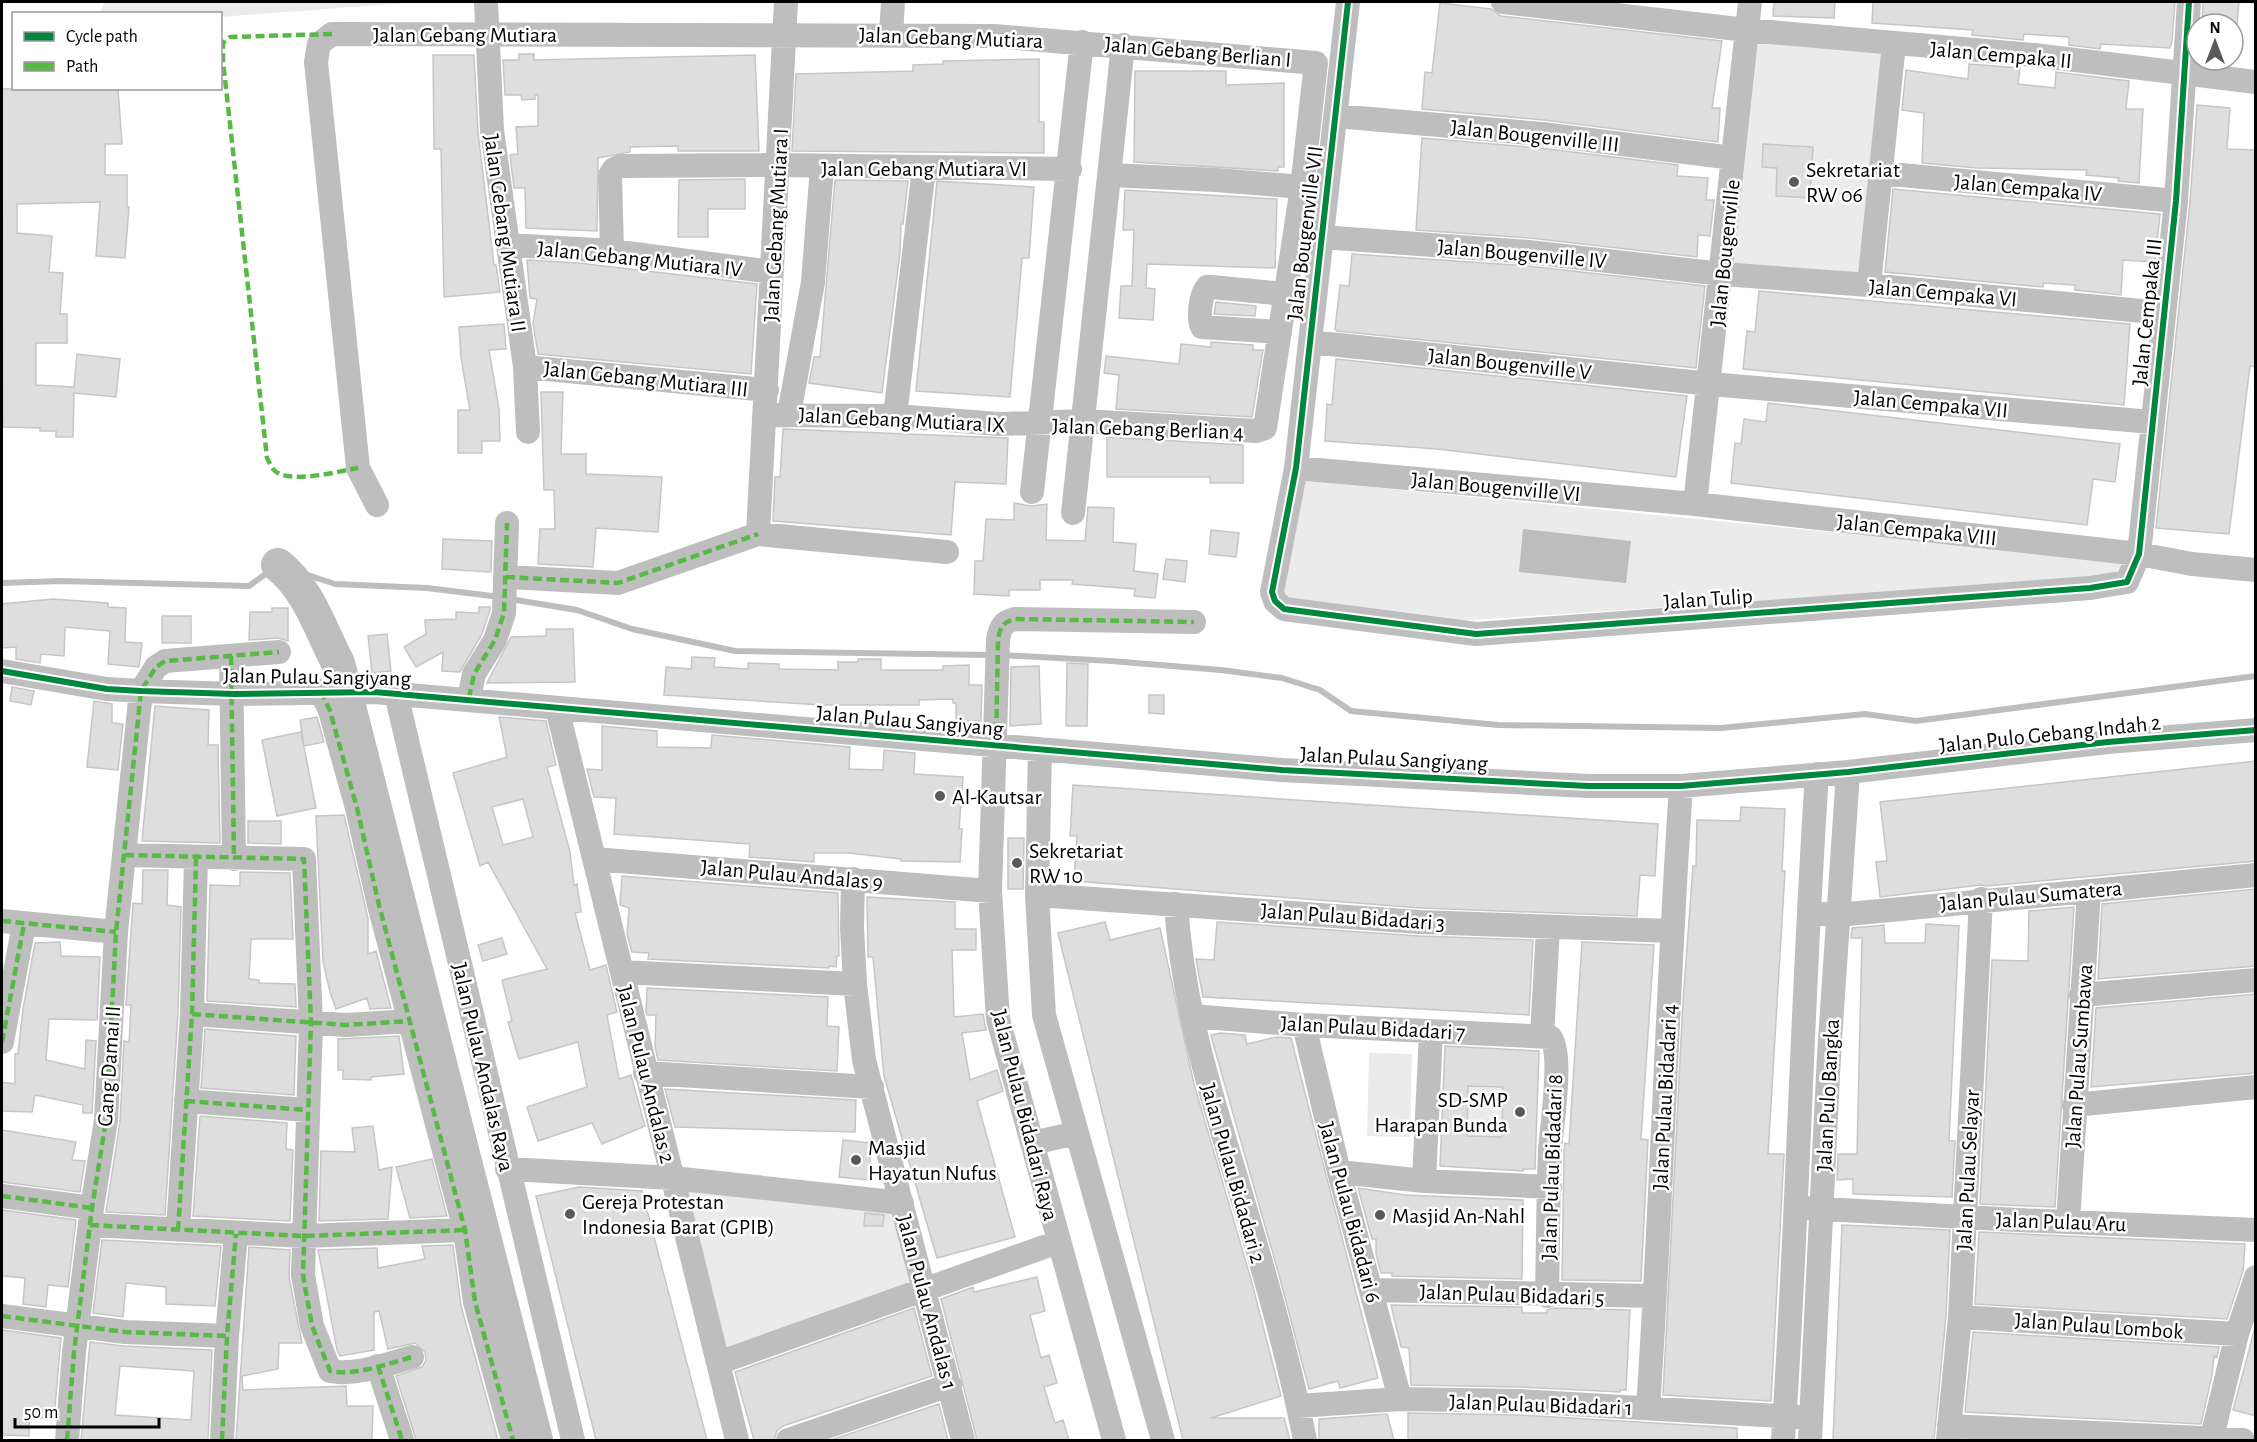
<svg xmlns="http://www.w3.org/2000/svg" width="2257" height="1442" font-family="'Alegreya Sans',sans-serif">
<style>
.green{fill:#ebebeb}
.water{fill:#bdbdbd}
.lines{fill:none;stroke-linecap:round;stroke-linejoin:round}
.stream{stroke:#bdbdbd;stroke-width:6}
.river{stroke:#bdbdbd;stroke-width:34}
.building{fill:#dedede;stroke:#c6c6c6;stroke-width:1.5;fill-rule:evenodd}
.minor{stroke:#bebebe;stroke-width:24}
.quiet{stroke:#58b947;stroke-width:4.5;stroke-dasharray:9 4.5;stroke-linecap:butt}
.cycleway-casing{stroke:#fff;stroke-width:10}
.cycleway{stroke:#00873e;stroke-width:6}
.poi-dot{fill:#595959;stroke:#fff;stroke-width:2}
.labels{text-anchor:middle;stroke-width:5;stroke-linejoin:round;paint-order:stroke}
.street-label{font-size:22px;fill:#000;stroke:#fff}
.poi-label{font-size:22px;fill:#000;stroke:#fff;text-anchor:start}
</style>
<rect width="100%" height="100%" fill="#fff"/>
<path class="green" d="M105 2H419L221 17 220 14 99 13Z
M1747 30 1894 44 1869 285 1722 274Z
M1299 480 2126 561 2123 577 1426 623 1282 611Z
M1369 1053 1412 1054 1410 1137 1367 1136Z
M1468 1086 1503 1087 1502 1137 1467 1136Z
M684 1191 893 1211 910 1287 723 1354Z"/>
<path class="water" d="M1523 529 1631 541 1626 583 1519 572Z"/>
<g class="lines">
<path class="stream" d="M2 583 61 581 249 586 278 565 335 584 427 588 500 597
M510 599 577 610 632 629 735 651 991 655
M1001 655 1111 661 1221 670 1282 678 1320 690 1351 711 1498 725 1721 728 1865 714 1916 721 2256 676"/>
<path class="river" d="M278 565C309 590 320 629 338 663L536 1440"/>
</g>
<path class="building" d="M1774 2H1835L1834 18 1773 16Z
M1873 2H2175L2172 41 2170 48 2101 44 2100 49 2069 45V37L2024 34 2023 40 1972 35 1973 30 1872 23Z
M2203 2H2239L2237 24H2202Z
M1440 3 1491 9 1501 16 1722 41 1712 108H1720L1718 142 1544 120 1422 109 1425 72 1432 73Z
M519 54H534V60L755 55 759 151H678V146L630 147V152L598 158 597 231 526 228 525 188H514L510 155 518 154 516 127 538 126V95H535V99L522 100 521 95H505L503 60H519Z
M433 55H474L478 132 494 265H496L500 292 444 297 441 149H434Z
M1039 59V122H1044V153L792 151 796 74 913 71V65L943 64V61Z
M1969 64 2020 68 2018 84 2055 88 2056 72 2129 81 2126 109H2143L2139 183 2118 181 2119 178 2086 175 2087 170 1977 168 1922 163 1924 113 1902 110 1906 70 1968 79Z
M1135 71H1226V85L1284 83V167H1278V171L1134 162Z
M118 88 122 144H105V175H127V207H129L125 258 96 256 100 202 17 204V233L52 236 49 272 63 273 60 314H67V343H36V385L74 387 77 354 120 359 116 397 74 393 73 437H56V431H40V428L3 427 2 89Z
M2197 105 2230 108 2227 149 2256 150V367L2250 366 2229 534 2156 528 2190 202Z
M1422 138 1540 148 1678 165 1677 176 1708 178 1706 200H1714L1710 236 1698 235 1697 257 1530 238 1416 230Z
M1763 144 1813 147 1810 198 1776 196 1777 168 1762 167Z
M745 179V209H708V237H678L679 180Z
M835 180 908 181 903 224H901L900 253 882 393 809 383 814 357H820Z
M937 181 1034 187 1029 258H1022L1010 397 916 391Z
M1893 189 2160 214 2155 262 2123 260 2121 295 2075 290V285L2043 283V287L1885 272Z
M1125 190 1277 199 1275 268 1147 264 1146 288 1155 289 1153 320 1119 318 1121 286H1132L1134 230H1123Z
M1352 254 1528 266 1705 286 1696 368 1337 331 1335 329 1340 285 1349 286Z
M527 260 578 263 757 284 751 374 538 354 533 323 537 299 530 298Z
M1759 291 2130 324 2124 405 1743 369 1747 331 1755 332Z
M1216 302 1256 306 1255 316 1214 314Z
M504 324 506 349 489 350 499 409 500 441H482V453H458V410H470L461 358 459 327Z
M1211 342 1253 345V350H1263L1252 417 1116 409 1119 375 1104 373 1106 356 1179 364 1181 344 1211 347Z
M1336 359 1687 396 1676 477 1437 449 1325 441 1327 404 1332 405Z
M541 392H563L561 454H586V474L662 477 658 532 596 528 593 567 538 564 540 529H555L554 490H544Z
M1768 403 2120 444 2115 482 2093 479 2087 525 1731 483 1735 443 1741 444 1744 419 1766 422Z
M783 429 1008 438 1006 484 955 482 951 535 773 521 775 477H780Z
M1107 437 1243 445V483H1210V477H1107Z
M1014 503 1031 506 1047 504 1046 540 1085 541 1088 507 1114 508 1113 542 1136 544 1134 571 1158 574 1155 598 1134 596 1135 589 1072 584 1073 580H1040V590H1009V596L974 594 975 561H983L986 519 1014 520Z
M1211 530 1239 533 1236 557 1209 554Z
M443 539 492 541 491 572 442 569Z
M1166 559 1187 561 1185 582 1163 579Z
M53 599 108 603V607L126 608 125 642 142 643 139 667 108 664 110 631 65 627 64 656 41 654 40 663 16 659V647L2 648V604Z
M479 607H490V610L482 634 460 672 442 671 443 652 416 667 404 647 426 634 425 620 456 619V612L479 613Z
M272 608H288V641L278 638 249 640 250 612H272Z
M162 616H191V643H162Z
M546 629H573L575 682 487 683 511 637 546 636Z
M387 634 391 671 372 673 368 636Z
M692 657 715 658 714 667 748 669V663L779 664V669L838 670V662H858V659H881V670H943V666L969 665V685H982L981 721H956V703H953V699L919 700V705H822L664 695 666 667 691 669Z
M1067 663 1088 664 1087 726H1066Z
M1039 666 1041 724 1010 726 1011 667Z
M12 687 34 691 31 705 10 701Z
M1149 695H1164V714L1149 713Z
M94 701 112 704V723L123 724 118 770 87 767Z
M155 706 209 710 208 745H218L220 843 142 841Z
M317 717 324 742 304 746 300 720Z
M499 717 546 721 556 765 547 767 570 852 574 885 577 884 581 912 575 913 590 970 606 965 617 1012 607 1015 619 1079 631 1075 645 1126 602 1144 592 1123 538 1141 527 1107 587 1087 578 1042 519 1059 508 1022 512 1021 502 980 547 969 488 862 480 866 453 773 507 757ZM523 799 533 837 503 845 492 807Z
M602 726 657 731V747L711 748 712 735 850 747 849 769 883 770 884 750 915 753 914 774 963 777 959 829H962L960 862 901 861V859L849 853H814V862L749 857 750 844 614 834 616 798 594 797 587 769 602 770Z
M301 732 316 808 277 816 262 740Z
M2256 761V861L1987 886 1981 885 1880 897 1876 862 1887 861 1880 802Z
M1073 785 1658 824 1655 876 1640 875 1637 916 1421 908 1074 881 1077 836H1070Z
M1741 807 1785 809 1782 871H1785L1768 1154H1784L1771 1401 1663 1395 1683 1002 1693 866H1696L1697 820 1740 821Z
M344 815 368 918V954L376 951 391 1008 370 1009 367 998 336 1009 330 992 323 962 316 816Z
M248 821H281V844L248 843Z
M1008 838H1024L1023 889H1008Z
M143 870H168L167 905 181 907 178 1013 165 1215 106 1212 120 1122 124 1041 129 1042 131 1005H126L133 903 142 904Z
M240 872 290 873 293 939H251L249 979 259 980V983L295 984 296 1007 207 1001 210 885 240 886Z
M622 876 838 893 839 956H837L836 967 829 966V968L648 959 649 953 632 952 627 935 629 908 620 905Z
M2256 889V966L2098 979 2102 904Z
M867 897 955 902V929H976V950H952L954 1017 983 1014 986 1030 962 1033 970 1080 997 1070 1003 1091 977 1101 1015 1237 937 1258 884 1076 873 957H868Z
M2074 907 2055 1207 1980 1204 1992 960 2028 961 2029 911Z
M1105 922 1110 940 1160 928 1194 1084 1252 1283 1281 1396 1211 1418H1284L1290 1440H1183L1058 933Z
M1217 922 1419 936 1533 940 1529 1015 1203 997 1196 959 1214 960Z
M1926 924 1959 926 1949 1141H1955L1952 1197 1853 1194V1179L1837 1180 1838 1154H1857L1862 938H1851L1852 928 1884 925 1885 943H1925Z
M502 938 507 954 483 961 478 945Z
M60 942 61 956 100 957 97 1020 49 1019 46 1060 85 1069 86 1040 96 1041 92 1113H83V1105L35 1095 32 1112 2 1111V1082L15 1084V1054H18L23 1009 35 943Z
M1582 942 1654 945 1641 1139 1648 1140 1641 1281 1562 1280 1564 1152 1565 1143 1569 1144Z
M647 988 828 997 827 1026 839 1027 837 1071 658 1060 655 1046 656 1015H647L646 1012Z
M2256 994V1073L2091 1087 2096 1008Z
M205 1029 296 1036 294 1095 201 1088Z
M1220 1033 1245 1035 1247 1044 1276 1037 1291 1038 1378 1378 1340 1388 1338 1381 1309 1389 1279 1275 1213 1043 1211 1035Z
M399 1036 404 1074 371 1077V1080L343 1079V1070H338V1039Z
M1445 1046 1539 1051 1535 1169H1523V1171L1440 1166ZM1468 1086 1503 1087 1502 1137 1467 1136Z
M665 1089 856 1100 855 1132 675 1127Z
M200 1116 287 1123 286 1149 293 1150 290 1221 193 1216Z
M373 1126 379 1170 392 1167 388 1219 319 1221 321 1151 355 1152 352 1128Z
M2 1130 76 1142 72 1160 85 1161 80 1192 2 1182Z
M843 1140 871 1143 869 1180 839 1177Z
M432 1159 447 1216 410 1218 396 1167Z
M579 1187 642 1191 707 1440H596L536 1196Z
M1358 1188 1405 1195 1523 1200 1522 1279 1392 1276V1273H1381L1376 1254V1239H1372Z
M2 1210 76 1220 68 1287 48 1285 46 1307 23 1304 25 1278 2 1276Z
M865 1213 884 1215 883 1226H864Z
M1842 1225 1950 1230 1946 1316 1934 1440H1833Z
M1979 1232 2245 1244 2243 1271 2227 1319 1975 1304Z
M102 1240 221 1246 215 1306 166 1304V1287L126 1283 123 1317 93 1313Z
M453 1245 461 1306 498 1440H416L396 1376 422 1367 426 1360 425 1352 415 1343 388 1349 379 1311 374 1312V1350L340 1356 337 1350 318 1250 377 1248 378 1268 425 1259 422 1246Z
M249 1247 290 1250 289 1277 302 1343H279L278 1369 242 1376 243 1390 346 1386 347 1406H373L372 1440H236Z
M1037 1277 1045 1311 1030 1315 1041 1358 1049 1355 1057 1383 1044 1387 1055 1423 1063 1420 1069 1440H977L941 1299 973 1287 974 1292Z
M1391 1305 1522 1307V1313H1547V1310L1554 1308 1630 1310 1626 1390H1620V1392L1521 1387 1411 1385 1409 1348 1401 1347Z
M914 1308 932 1376 783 1426 777 1431 774 1440H754L735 1372Z
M2256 1324V1416L2233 1410Z
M2 1330 61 1338 54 1418H29V1436L2 1435Z
M1973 1332 2219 1347 2217 1357 2214 1356 2212 1375 2201 1424 1965 1412Z
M90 1342 124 1346 212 1350 208 1440H81ZM120 1366 194 1371 191 1420 115 1415Z
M939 1404 948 1440H831Z
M1408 1413 1519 1415 1737 1428V1440H1408Z
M1387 1414 1394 1440H1319V1419Z"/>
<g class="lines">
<path class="minor" d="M486 2 492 130 525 367 528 432
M1348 2 1296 468 1272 592 1275 601 1284 609 1476 634 2090 588 2127 582 2139 554 2176 201 2189 2
M1503 2 1747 30 2034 55 2256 82
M891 34 893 2
M1336 116 1542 134 1733 158
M1880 173 2176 201
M1321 237 1529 252 1722 274 1869 285 2163 313
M508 245 612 251 772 272
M612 251 610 175 614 169 621 166 778 165 1070 169
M1869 285 1894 44
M1280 332 1202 327C1198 318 1200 296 1207 287H1211L1285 294
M1310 342 1711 384 2152 422
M525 367 767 390
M789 414 813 282 822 167
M766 415 895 416 999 424 1083 421 1256 431 1265 428 1302 187
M895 416 924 168
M1296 468 1695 504 2139 554 2192 564 2256 570
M1032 492 1082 42
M1695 504 1750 2
M377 505 358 468 316 62 319 44 332 34 994 36 1316 63 1302 187 1216 180 1110 175
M1073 513 1123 45
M758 534 786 2
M506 577 618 583 758 534 947 552
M231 656 234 859
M2 671 107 689 141 691 234 694 374 692 1282 770 1588 786H1681L1848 772 2108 742 2256 730
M321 691 330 711 357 808 379 905 465 1230 475 1302 513 1440
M396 694 573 1440
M469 698 474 674 495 640 504 613 507 523
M557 708 737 1440
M1040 749 1037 895 1044 1015 1163 1440
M125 855 304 859 311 1023 303 1275 312 1326 330 1371C356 1376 387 1364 412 1357
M594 859 990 891
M853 879 852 927 855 984 864 1060 963 1440
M1037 895 1420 922 1671 931
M1176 904C1182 1000 1210 1093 1238 1184 1263 1268 1288 1354 1305 1440
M1822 914 1838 915 2256 875
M2 921 116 932
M622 972 855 984
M2081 995 2256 980
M192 1014 346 1025 410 1021
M1192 1016 1304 1025 1550 1037C1564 1053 1551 1128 1550 1151 1548 1199 1548 1248 1547 1296
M1304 1025 1339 1172 1400 1399
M1542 1036 1548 928
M2 1042 24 924
M645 1073 872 1087
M186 1101 307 1110
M2074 1105 2256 1087
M1032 1143 1077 1133
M507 1169 673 1178 902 1203
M1339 1172 1424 1181 1550 1187
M1424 1181 1431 1032
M2 1196 92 1208
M1807 1208 2018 1220 2256 1230
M2068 1222 2089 891
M90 1225 303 1236 465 1230
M178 1230 192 1014 196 859
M1372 1290 1653 1296
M2 1316 125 1332 227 1336
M1960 1317 2237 1334
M718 1363 1058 1242
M378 1366 402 1440
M1298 1406 1400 1399 1520 1401 1799 1417
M1648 1408C1662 1201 1667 993 1681 786
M1949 1426 2243 1440
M2212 1437 2237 1334 2256 1277
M67 1440 74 1352 92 1208 106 1120 116 932 141 691 156 667 165 661 279 652
M222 1440 227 1336 236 1234
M788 1440 950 1385
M1114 1440 998 1019 990 891 998 640C1000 627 1003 622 1015 619L1194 622
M1783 1440C1798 1219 1802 996 1817 774
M1810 1440 1829 1055 1848 772
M1948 1440 1960 1317 1981 899"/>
<path class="quiet" d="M332 34 230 37 223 43V61L267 458C269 461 271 467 274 470 288 485 340 471 358 468
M506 577 618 583 758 534
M231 656 234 859
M321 691 330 711 357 808 379 905 465 1230 475 1302 513 1440
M469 698 474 674 495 640 504 613 507 523
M996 745 998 640C1000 627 1003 622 1015 619L1194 622
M125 855 304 859 311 1023 303 1275 312 1326 330 1371C356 1376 387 1364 412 1357
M2 921 116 932
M192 1014 346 1025 410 1021
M2 1042 24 924
M186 1101 307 1110
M2 1196 92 1208
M90 1225 303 1236 465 1230
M178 1230 192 1014 196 859
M2 1316 125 1332 227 1336
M378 1366 402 1440
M67 1440 74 1352 92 1208 106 1120 116 932 141 691 156 667 165 661 279 652
M222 1440 227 1336 236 1234"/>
<g class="cycleway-casing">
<path id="cycleway" d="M1348 2 1296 468 1272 592 1275 601 1284 609 1476 634 2090 588 2127 582 2139 554 2176 201 2189 2
M2 671 107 689 141 691 234 694 374 692 1282 770 1588 786H1681L1848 772 2108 742 2256 730"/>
</g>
<use href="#cycleway" class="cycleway"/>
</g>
<g class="poi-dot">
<circle cx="1794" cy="182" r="6"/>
<circle cx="940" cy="796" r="6"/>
<circle cx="1017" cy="863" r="6"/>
<circle cx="1520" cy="1112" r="6"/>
<circle cx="856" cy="1160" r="6"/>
<circle cx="570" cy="1214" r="6"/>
<circle cx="1380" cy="1215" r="6"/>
</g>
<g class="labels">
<g class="street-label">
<text x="465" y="42">Jalan Gebang Mutiara</text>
<text transform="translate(951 37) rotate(2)" y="8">Jalan Gebang Mutiara</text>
<text transform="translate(1198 51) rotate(5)" y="8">Jalan Gebang Berlian I</text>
<text transform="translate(2001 54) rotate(5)" y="8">Jalan Cempaka II</text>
<text transform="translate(1535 135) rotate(6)" y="8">Jalan Bougenville III</text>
<text x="924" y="176">Jalan Gebang Mutiara VI</text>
<text transform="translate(2028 187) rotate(5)" y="8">Jalan Cempaka IV</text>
<text transform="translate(775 225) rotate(-87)" y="8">Jalan Gebang Mutiara I</text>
<text transform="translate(506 233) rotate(82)" y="8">Jalan Gebang Mutiara II</text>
<text transform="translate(1304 233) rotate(-83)" y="8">Jalan Bougenville VII</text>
<text transform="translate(1522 253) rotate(5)" y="8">Jalan Bougenville IV</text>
<text transform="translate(1724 253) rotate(-84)" y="8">Jalan Bougenville</text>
<text transform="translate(640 258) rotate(6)" y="8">Jalan Gebang Mutiara IV</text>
<text transform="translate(1943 292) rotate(5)" y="8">Jalan Cempaka VI</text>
<text transform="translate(2146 312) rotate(-84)" y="8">Jalan Cempaka III</text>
<text transform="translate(1510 363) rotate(6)" y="8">Jalan Bougenville V</text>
<text transform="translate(646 378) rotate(6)" y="8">Jalan Gebang Mutiara III</text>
<text transform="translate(1931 403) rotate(5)" y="8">Jalan Cempaka VII</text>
<text transform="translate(902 419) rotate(3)" y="8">Jalan Gebang Mutiara IX</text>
<text transform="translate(1148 428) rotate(2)" y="8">Jalan Gebang Berlian 4</text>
<text transform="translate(1496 486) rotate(5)" y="8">Jalan Bougenville VI</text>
<text transform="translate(1917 529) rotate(6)" y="8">Jalan Cempaka VIII</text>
<text transform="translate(1708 598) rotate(-4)" y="8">Jalan Tulip</text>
<text transform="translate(317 676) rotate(1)" y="8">Jalan Pulau Sangiyang</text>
<text transform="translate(910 720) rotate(5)" y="8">Jalan Pulau Sangiyang</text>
<text transform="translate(2050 733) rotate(-6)" y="8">Jalan Pulo Gebang Indah 2</text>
<text transform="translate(1394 758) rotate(3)" y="8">Jalan Pulau Sangiyang</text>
<text transform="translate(792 874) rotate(5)" y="8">Jalan Pulau Andalas 9</text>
<text transform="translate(2031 895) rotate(-5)" y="8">Jalan Pulau Sumatera</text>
<text transform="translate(1353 916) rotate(4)" y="8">Jalan Pulau Bidadari 3</text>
<text transform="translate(1373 1027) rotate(3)" y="8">Jalan Pulau Bidadari 7</text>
<text transform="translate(2078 1056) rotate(-86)" y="8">Jalan Pulau Sumbawa</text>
<text transform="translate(108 1066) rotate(-86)" y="8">Gang Damai II</text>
<text transform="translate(484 1067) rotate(77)" y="8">Jalan Pulau Andalas Raya</text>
<text transform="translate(647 1074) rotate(76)" y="8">Jalan Pulau Andalas 2</text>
<text transform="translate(1827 1095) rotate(-87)" y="8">Jalan Pulo Bangka</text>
<text transform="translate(1664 1097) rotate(-87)" y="8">Jalan Pulau Bidadari 4</text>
<text transform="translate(1026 1115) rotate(76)" y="8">Jalan Pulau Bidadari Raya</text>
<text transform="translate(1551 1167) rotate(-88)" y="8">Jalan Pulau Bidadari 8</text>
<text transform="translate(1967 1170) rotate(-87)" y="8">Jalan Pulau Selayar</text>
<text transform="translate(1234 1173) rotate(74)" y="8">Jalan Pulau Bidadari 2</text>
<text transform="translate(1351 1212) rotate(75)" y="8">Jalan Pulau Bidadari 6</text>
<text transform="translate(2061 1221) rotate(2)" y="8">Jalan Pulau Aru</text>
<text transform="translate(1512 1294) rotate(2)" y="8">Jalan Pulau Bidadari 5</text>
<text transform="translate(928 1302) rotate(75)" y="8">Jalan Pulau Andalas 1</text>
<text transform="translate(2099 1325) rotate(4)" y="8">Jalan Pulau Lombok</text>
<text transform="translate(1541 1404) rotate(2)" y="8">Jalan Pulau Bidadari 1</text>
</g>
<g class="poi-label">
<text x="1806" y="177">Sekretariat<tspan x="1806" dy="25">RW 06</tspan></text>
<text x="952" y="804">Al-Kautsar</text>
<text x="1029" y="858">Sekretariat<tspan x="1029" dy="25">RW 10</tspan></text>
<text x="1508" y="1107" text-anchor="end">SD-SMP<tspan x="1508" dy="25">Harapan Bunda</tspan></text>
<text x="868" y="1155">Masjid<tspan x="868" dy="25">Hayatun Nufus</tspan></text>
<text x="582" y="1209">Gereja Protestan<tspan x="582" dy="25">Indonesia Barat (GPIB)</tspan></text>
<text x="1392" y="1223">Masjid An-Nahl</text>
</g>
</g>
<rect width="2257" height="1442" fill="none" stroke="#000000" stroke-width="6"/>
<rect x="12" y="12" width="210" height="78" fill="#ffffff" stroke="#999999" stroke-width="1.5"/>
<rect x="24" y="32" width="30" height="9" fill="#00873e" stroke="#999999" stroke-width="1.5"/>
<text x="66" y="42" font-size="18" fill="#000000">Cycle path</text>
<rect x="24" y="62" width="30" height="9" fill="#58b947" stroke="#999999" stroke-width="1.5"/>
<text x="66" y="72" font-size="18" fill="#000000">Path</text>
<g transform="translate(2215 42)"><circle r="28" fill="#ffffff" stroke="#999999" stroke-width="1.5"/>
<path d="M0-4.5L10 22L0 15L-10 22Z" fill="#595959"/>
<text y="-9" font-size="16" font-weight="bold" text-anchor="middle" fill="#000000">N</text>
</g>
<path d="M15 1418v9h144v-9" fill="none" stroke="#000000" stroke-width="3"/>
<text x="24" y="1418" font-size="18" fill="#000000" stroke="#ffffff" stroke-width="4.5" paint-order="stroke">50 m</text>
</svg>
